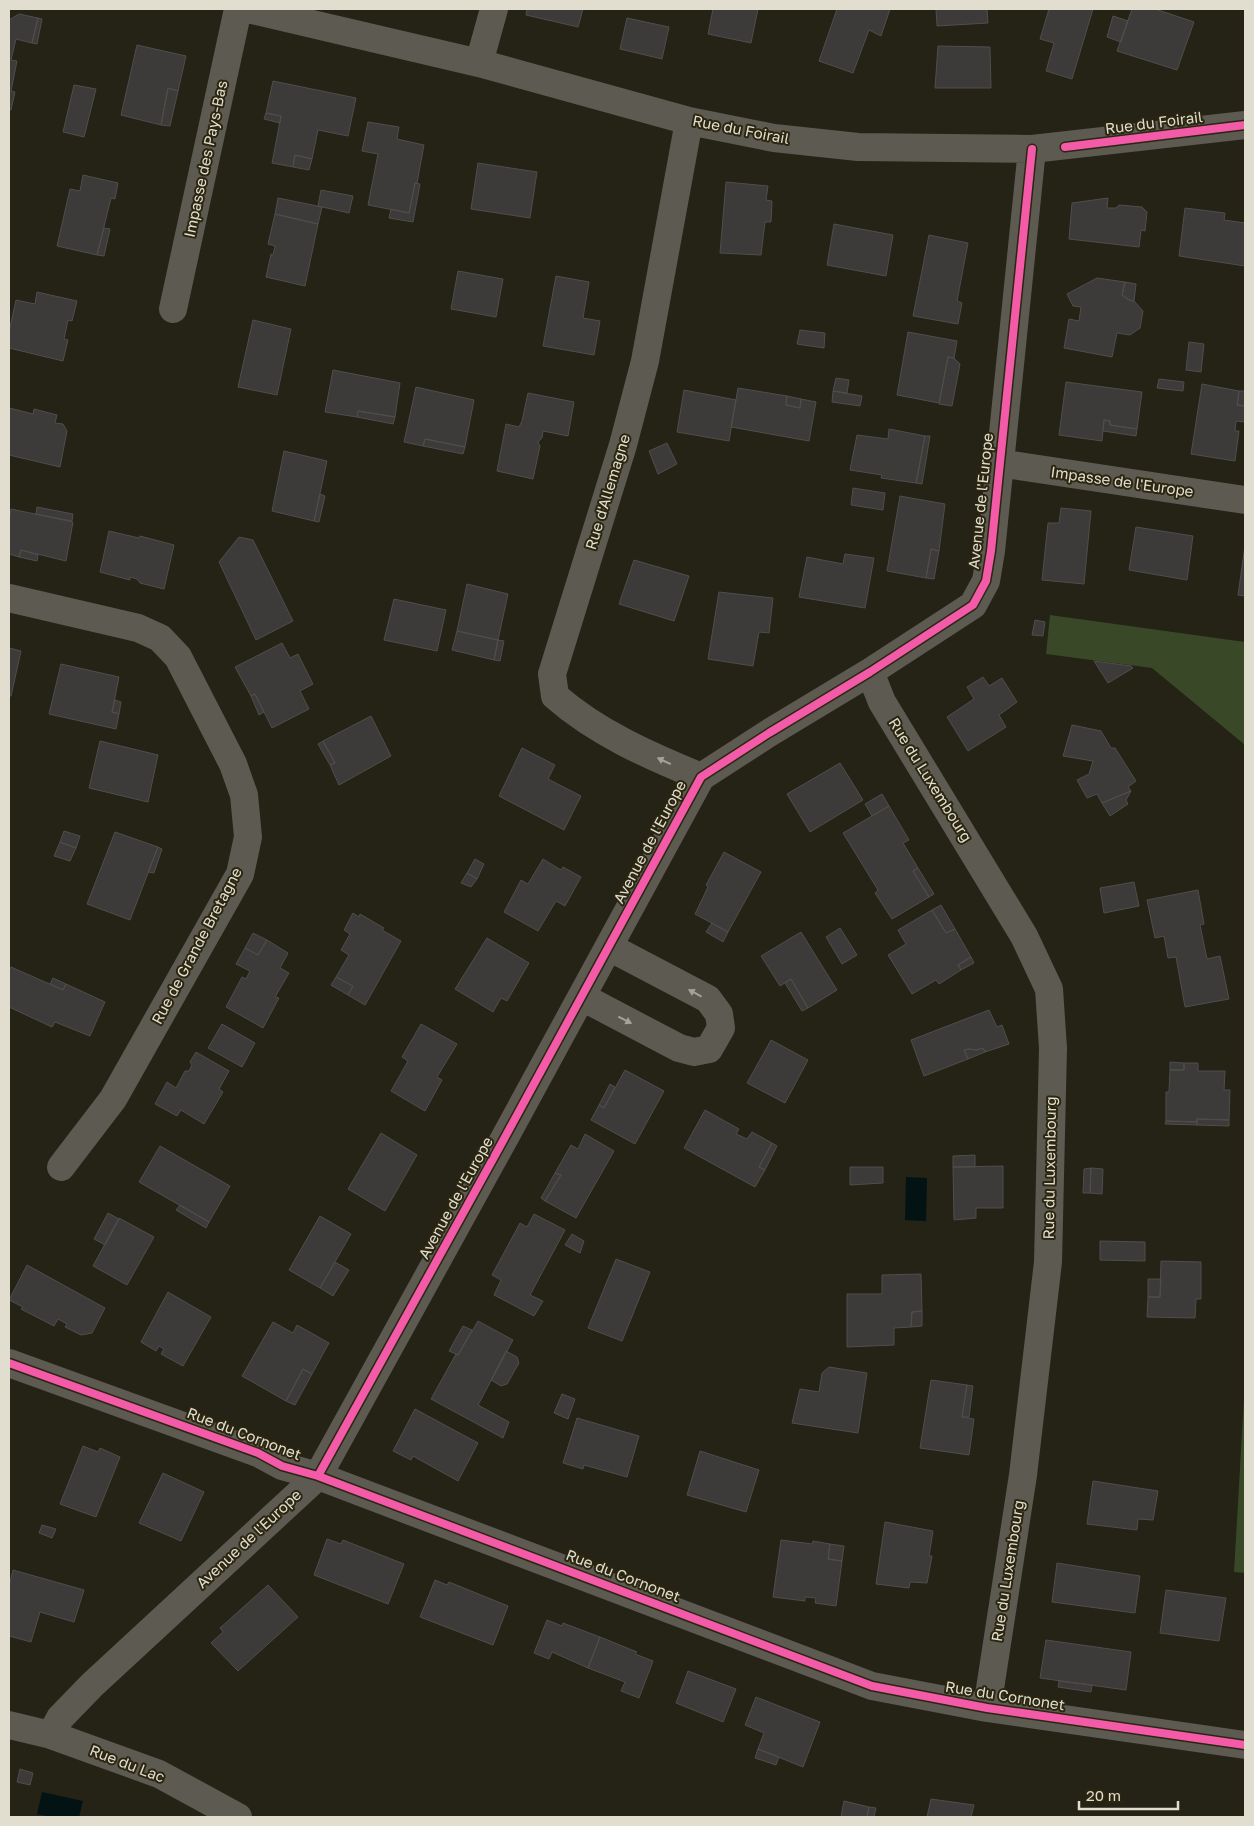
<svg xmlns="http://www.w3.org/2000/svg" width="1254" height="1826" font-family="'Golos Text',sans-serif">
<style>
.green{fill:#394827}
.water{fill:#031313}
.building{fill:#3d3b3a;stroke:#4f4e4b}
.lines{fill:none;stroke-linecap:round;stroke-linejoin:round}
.minor{stroke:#5c5a51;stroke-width:28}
.cycleway-casing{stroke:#2b2610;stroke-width:11}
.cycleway{stroke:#f35aa7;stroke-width:8}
.oneway{fill:#a5a397}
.labels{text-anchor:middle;stroke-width:4;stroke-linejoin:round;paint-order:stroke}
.street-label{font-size:15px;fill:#e1ded0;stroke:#2b2610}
</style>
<rect width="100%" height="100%" fill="#252216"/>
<path class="green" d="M1050 615 1245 642V745L1152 668 1046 654Z
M1245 1381V1573L1234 1572Z"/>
<path class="water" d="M906 1177 927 1178 926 1221 905 1220Z
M42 1792 83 1801 79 1817H51L37 1814Z"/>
<path class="building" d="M527 9H583L578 27 526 15Z
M713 9H758L751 43 708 34Z
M837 9H890L881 36 869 30 853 73 819 61Z
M936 9H987L988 23 937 26Z
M1049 9H1093L1072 79 1046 71 1054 43 1040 39Z
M1132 9H1155L1194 22 1177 70 1117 51Z
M19 14 38 18 32 43 16 39 11 60 17 61 11 91 15 92 11 110H9V20Z
M1113 16 1128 21 1121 42 1107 37Z
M38 18 42 19 37 44 32 43Z
M627 18 669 27 662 59 620 49Z
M137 45 186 56 178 91 168 88 161 125 121 115Z
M938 46 990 47 991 88H935Z
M273 81 356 98 348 136 318 130 312 159 295 155 293 167 272 163 281 116 266 113Z
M74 85 96 89 84 137 63 132Z
M168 88 178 91 170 126 161 125Z
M266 113 281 116 280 123 264 119Z
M368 122 399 127 397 139 424 145 417 183H415L409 213 368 205 378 154 362 151Z
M295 155 312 159 309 170 293 167Z
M478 163 537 172 530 218 471 209Z
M83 175 118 183 115 199 111 198 97 255 57 246 70 189 80 191Z
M726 182 768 186 766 200 772 201 771 222H765L761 255 720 253Z
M415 183 420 184 413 222 389 218 391 209 409 213Z
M321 190 353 196 349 213 318 206Z
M278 198 322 207 318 224 275 214Z
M1108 198 1107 208H1116L1119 205 1142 207 1147 212 1145 231 1141 230 1139 247 1069 239 1072 203Z
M1185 208 1225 213 1224 220 1245 223V266L1179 256Z
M275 214 318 224 305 286 266 277 271 254 273 255 275 246 268 244Z
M834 224 893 235 886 276 827 265Z
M104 228 110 229 104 256 97 255Z
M929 235 968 243 957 301 962 303 958 324 913 316Z
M458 271 503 279 496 317 451 309Z
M556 276 589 282 583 318 600 321 594 355 543 346Z
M1097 278 1125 282 1122 295 1129 300 1134 301 1143 311 1140 328 1130 335 1117 333 1112 357 1064 348 1069 319 1079 321 1081 307 1073 306 1067 294Z
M1125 282 1136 284 1134 301 1129 300 1122 295Z
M37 292 77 301 72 321 68 320 64 339 68 340 63 361 9 348V332L16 300 35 304Z
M253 320 291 329 277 395 238 387Z
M800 330 825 333 824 348 797 344Z
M908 332 957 341 954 358 948 357 939 403 897 395Z
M1189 342 1204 344 1201 372 1186 370Z
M948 357 954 358 960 364 952 406 939 404Z
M333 370 400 383 395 417 358 411 357 417 325 412Z
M836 378 849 380 847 393 833 391Z
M1159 379 1184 382 1183 391 1157 388Z
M1066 382 1142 392 1137 429 1110 425V421L1104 420 1102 441 1059 435Z
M1202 384 1239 391 1237 405 1245 406V422L1236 421 1235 431H1239L1235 461 1191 454Z
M416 387 474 400 465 447 425 439 423 446 404 442Z
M738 388 787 396 786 405 800 408 801 399 816 402 809 441 731 427Z
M684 390 736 400 729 441 677 432Z
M833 391 862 396 860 406 832 402Z
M1239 391H1245V406L1237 405Z
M528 393 574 402 568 436 543 431 542 438 538 442 540 446 533 479 497 471 506 424 519 427 522 421Z
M787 396 801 399 800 408 786 405Z
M9 408 33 414 34 409 57 415 55 423 63 424 67 431 60 467 9 455Z
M358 411 395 417 393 424 357 417Z
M1104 420 1110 421V425L1137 429 1136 436 1103 431Z
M889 429 925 436 916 483 881 478 882 475 850 470 857 435 888 439Z
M925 436H930L922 484 916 483Z
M425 439 465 447 463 454 423 446Z
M667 443 677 464 658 474 649 451Z
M284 451 327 461 314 521 272 511Z
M853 488 885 493 883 510 851 505Z
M320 494 325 496 319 522 314 521Z
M900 496 945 504 939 551 931 549 926 578 887 571Z
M37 507 73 514 72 521 36 514Z
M1061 508 1091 511 1084 584 1042 580 1048 523H1059Z
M11 509 73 522 66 561 21 550 19 557 9 554V520Z
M1136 527 1193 536 1187 580 1129 570Z
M109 531 139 538 140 536 174 545 164 589 140 583 137 579 130 577V580L100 572Z
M239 537 253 540 293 621 256 640 219 562Z
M1245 546V596L1238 595Z
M931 549 939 551 934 579 926 578Z
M21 550 38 555 37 561 19 557Z
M845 554 874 558 865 608 799 597 807 557 843 564Z
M634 560 689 576 674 621 619 604Z
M467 584 508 594 498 640 457 631Z
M719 592 773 598 769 633 759 632 753 666 708 659Z
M394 599 446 610 437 651 384 640Z
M1035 620 1045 622 1043 636 1032 635Z
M457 631 498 640 494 660 452 650Z
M498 640 504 641 500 661 494 660Z
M282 643 290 658 298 654 313 684 300 691 309 709 272 728 255 694 251 696 235 667Z
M9 648 21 651 11 696H9Z
M1094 661 1131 666 1133 668 1108 683Z
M61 664 119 677 112 712 119 714 116 729 49 714Z
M983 677 989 686 1002 678 1017 702 999 715 1006 727 968 751 947 717 974 699 967 687Z
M255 694 264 712 259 715 251 696Z
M115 700 121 702 119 714 112 712Z
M371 716 391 756 339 785 330 765 335 763 323 741Z
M1072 725 1101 731 1111 748H1115L1136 781 1128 787 1131 791 1102 803 1097 794 1087 798 1077 780 1089 774 1093 761 1063 756Z
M100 741 158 755 148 802 89 788Z
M323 741 335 763 330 765 318 744Z
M522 748 555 765 548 779 581 796 564 830 499 796Z
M840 763 863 800 810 832 787 794Z
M1131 791 1126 800 1128 804 1110 816 1102 803Z
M882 794 889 806 872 816 865 804Z
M889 806 909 840 903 843 918 868 913 871 929 897 892 919 875 893 878 890 843 833Z
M64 831 80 836 76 848 60 842Z
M115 832 158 847 130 920 87 904Z
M60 842 76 848 70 861 54 856Z
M158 847 162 849 154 873 148 872Z
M724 852 761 872 728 932 695 914 708 887 706 885Z
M475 859 484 864 477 879 467 873Z
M543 859 561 870 563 867 581 877 565 906 556 901 538 931 504 912 521 880 528 884Z
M918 868 934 894 929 897 913 871Z
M467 873 477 879 471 887 461 883Z
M1134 882 1139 906 1104 913 1100 888Z
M1198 890 1204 924 1200 925 1207 959 1220 956 1229 999 1185 1007 1176 957 1168 958 1164 936 1155 938 1147 900Z
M941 905 955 929 946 933 932 910Z
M932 910 946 933 955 929 971 957 958 965 961 970 939 984 936 980 912 994 888 955 906 944 898 930Z
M353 913 359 917 360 914 384 928 382 930 401 941 365 1005 348 995 353 986 336 977 349 955 341 950 350 934 344 930Z
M712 923 728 932 723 942 706 932Z
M840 928 857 955 842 964 826 937Z
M801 932 837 990 808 1008 791 979 780 986 761 956Z
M253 933 267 940 258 955 245 948Z
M487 938 529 963 507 1001 501 998 493 1012 455 989Z
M267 940 288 953 280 968 289 973 275 997 279 998 263 1028 226 1007 242 977 246 979 250 971 236 964 245 948 258 955Z
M971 957 974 963 961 970 958 965Z
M11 967 63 990 66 984 105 1002 90 1036 55 1022 52 1027 9 1007V972Z
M336 977 353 986 348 995 331 985Z
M53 978 66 984 63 990 50 984Z
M791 979 808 1008 802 1011 785 983Z
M989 1010 997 1027 1002 1025 1009 1044 985 1052 983 1048 977 1050 969 1049 964 1050 968 1059 924 1076 911 1040Z
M222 1024 255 1043 242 1067 208 1048Z
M421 1024 457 1044 437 1077 442 1080 425 1111 391 1091 408 1061 402 1057Z
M771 1040 808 1060 785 1103 747 1083Z
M983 1048 985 1052 968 1059 964 1050 969 1049 977 1050Z
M196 1052 229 1071 219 1089 223 1092 204 1124 181 1110 177 1116 155 1104 167 1082 176 1088 185 1071H189L192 1065 190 1062Z
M1170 1062 1184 1063V1070H1170Z
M1184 1063H1198V1071H1225L1224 1090H1230L1229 1120 1197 1119V1122L1166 1121V1092H1169L1170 1070H1184Z
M625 1070 664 1091 635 1144 591 1120 599 1105 604 1108Z
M610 1084 615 1087 604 1108 599 1105Z
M705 1110 739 1129 736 1134 747 1139 752 1132 772 1143 759 1167 765 1170 755 1187 684 1148Z
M1197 1119 1229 1120V1126L1197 1125Z
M1166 1121 1197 1122V1125L1165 1124Z
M381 1133 417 1155 385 1211 348 1189Z
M585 1134 614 1151 576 1218 545 1201 561 1175 555 1173 571 1145 578 1149Z
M772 1143 777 1146 765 1170 759 1167Z
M160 1146 230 1186 209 1222 139 1182Z
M975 1155V1167H953V1156Z
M1003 1166V1208H976V1218L954 1220 953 1167Z
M850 1167H883V1183L850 1185Z
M1091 1168 1090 1193H1083L1084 1169Z
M1091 1168 1103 1169 1102 1194 1090 1193Z
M555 1173 561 1175 545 1201 541 1198Z
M180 1205 209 1222 206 1228 176 1210Z
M108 1213 119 1219 105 1245 94 1239Z
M534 1214 565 1230 530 1295 543 1301 534 1316 494 1295 501 1280 492 1275 520 1223 527 1227Z
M320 1216 351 1234 320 1288 289 1270Z
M119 1218 154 1237 127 1285 93 1266Z
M572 1234 584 1241 580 1253 565 1245Z
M1100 1241 1145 1242V1261L1100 1260Z
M616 1259 650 1272 622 1341 588 1328Z
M1161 1261 1201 1262V1299H1196L1195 1318 1147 1317 1148 1297H1160Z
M335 1262 349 1270 333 1296 320 1288Z
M27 1265 105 1308 92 1333 81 1335 65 1327 67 1324 58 1319 54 1326 21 1309 23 1307 9 1300Z
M921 1274 922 1311 912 1312 911 1327 894 1328V1345L847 1347V1294H882V1275Z
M1148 1279H1161L1160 1297H1148Z
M168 1292 211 1317 183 1366 161 1354 164 1349 159 1346 156 1351 141 1342Z
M922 1311V1326L911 1327 912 1312Z
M478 1321 513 1340 478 1405 509 1422 503 1438 431 1399 456 1354 458 1355Z
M273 1322 293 1333 297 1325 329 1343 312 1374 303 1369 286 1401 242 1376Z
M463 1326 472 1330 458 1355 449 1351Z
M506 1351 517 1357 519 1363 507 1384 501 1386 491 1380Z
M829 1367 867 1373 858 1433 792 1423 800 1389 819 1392 822 1373Z
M303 1369 312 1374 295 1405 286 1401Z
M931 1380 967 1385 962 1417 974 1419 969 1455 920 1448Z
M967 1385 973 1386 969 1417H962Z
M562 1394 575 1399 568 1419 554 1413Z
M415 1409 478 1443 458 1481 413 1456 411 1460 393 1451Z
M577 1418 639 1436 627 1477 584 1465 583 1469 563 1463Z
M83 1446 98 1452 100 1448 120 1457 96 1517 60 1504Z
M700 1451 759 1470 746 1512 687 1495Z
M163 1473 204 1492 181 1541 139 1523Z
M1093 1481 1158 1491 1153 1520 1138 1519 1137 1530 1087 1524Z
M885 1522 933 1531 929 1556H932L927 1583 910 1582 909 1588 876 1584Z
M42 1525 56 1529 52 1538 39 1533Z
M327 1539 341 1544 343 1540 404 1564 388 1604 314 1575Z
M781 1540 812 1544 813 1541 830 1544 828 1559 842 1561 836 1606 815 1603 816 1598 805 1597V1601L773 1597Z
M830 1544 844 1546 842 1561 828 1559Z
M1057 1563 1140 1576 1135 1613 1052 1602Z
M13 1570 84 1590 74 1622 40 1612 31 1642 9 1636V1586Z
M435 1580 447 1585 449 1582 508 1606 493 1645 420 1617Z
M268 1585 298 1617 238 1671 211 1643 223 1632 220 1628Z
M1166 1590 1226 1598 1219 1641 1160 1633Z
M547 1620 562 1626 563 1623 600 1637 588 1668 552 1652 549 1659 534 1653Z
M600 1637 637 1652 635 1654 653 1661 639 1698 621 1691 625 1682 588 1668Z
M1046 1640 1131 1652 1126 1690 1040 1678Z
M688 1671 736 1689 723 1722 676 1703Z
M1059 1681 1092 1685 1091 1692 1058 1687Z
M756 1697 820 1722 803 1767 758 1749 764 1733 745 1725Z
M758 1749 779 1757 776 1765 755 1758Z
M20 1769 33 1773 30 1785 17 1782Z
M931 1799 974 1805 971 1817H927Z
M844 1801 869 1807 867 1817H841Z
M869 1807 876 1808 874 1817H867Z"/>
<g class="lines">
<path class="minor" d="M248 9 479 63 689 121 774 138 858 147 1032 149 1245 125
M479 63 494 9
M689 121 645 361 623 445 552 674 555 696C597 733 650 756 701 777
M173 309 238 9
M999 463 1245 500
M9 598 138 628 160 638 178 657 233 764 244 795 248 837 240 874 113 1099 61 1167
M870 672 882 702 1024 936 1049 989 1053 1048 1048 1262 1023 1475 987 1708
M582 997 679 1048 694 1052 709 1049 721 1028 719 1014 708 999 609 947
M9 1363 258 1453 282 1466 318 1476 872 1686 987 1708 1245 1745
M9 1725 51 1735 159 1774 238 1817
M51 1735 60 1718 92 1685 318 1476 504 1139 701 777 769 733 870 672 973 605 986 581 991 551 1032 149"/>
<g class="cycleway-casing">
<path id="cycleway" d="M1065 147 1245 125
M9 1363 258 1453 282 1466 318 1476 872 1686 987 1708 1245 1745
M318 1476 504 1139 701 777 769 733 870 672 973 605 986 581 991 551 1032 149"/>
</g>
<use href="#cycleway" class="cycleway"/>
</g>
<defs><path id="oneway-solid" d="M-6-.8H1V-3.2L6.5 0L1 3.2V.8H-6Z" transform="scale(1.25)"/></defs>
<g class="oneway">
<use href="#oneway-solid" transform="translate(664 761) rotate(-155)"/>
<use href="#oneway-solid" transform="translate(695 993) rotate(-152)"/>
<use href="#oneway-solid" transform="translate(625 1020) rotate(27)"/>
</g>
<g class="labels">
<g class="street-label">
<text transform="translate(1154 123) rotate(-7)" y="5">Rue du Foirail</text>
<text transform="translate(741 130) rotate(11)" y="5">Rue du Foirail</text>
<text transform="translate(206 159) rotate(-78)" y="5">Impasse des Pays-Bas</text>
<text transform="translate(1122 482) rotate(8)" y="5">Impasse de l'Europe</text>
<text transform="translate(608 492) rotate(-73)" y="5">Rue d'Allemagne</text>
<text transform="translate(981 501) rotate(-84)" y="5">Avenue de l'Europe</text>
<text transform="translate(930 780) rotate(58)" y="5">Rue du Luxembourg</text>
<text transform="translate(650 842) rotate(-62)" y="5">Avenue de l'Europe</text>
<text transform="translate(197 946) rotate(-62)" y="5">Rue de Grande Bretagne</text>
<text transform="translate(1050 1168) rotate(-89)" y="5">Rue du Luxembourg</text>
<text transform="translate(456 1198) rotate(-61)" y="5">Avenue de l'Europe</text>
<text transform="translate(244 1434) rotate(21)" y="5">Rue du Cornonet</text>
<text transform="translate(249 1539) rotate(-43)" y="5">Avenue de l'Europe</text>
<text transform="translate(1008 1571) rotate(-81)" y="5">Rue du Luxembourg</text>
<text transform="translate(623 1576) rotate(21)" y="5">Rue du Cornonet</text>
<text transform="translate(1005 1696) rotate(9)" y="5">Rue du Cornonet</text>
<text transform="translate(127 1764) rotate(21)" y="5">Rue du Lac</text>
</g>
</g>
<rect width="1254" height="1826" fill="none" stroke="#e1ded0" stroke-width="20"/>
<path d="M1079 1801v8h99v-8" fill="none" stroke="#e1ded0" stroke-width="2.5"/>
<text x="1086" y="1801" font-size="15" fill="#e1ded0" stroke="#2b2610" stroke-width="4" paint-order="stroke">20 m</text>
</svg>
